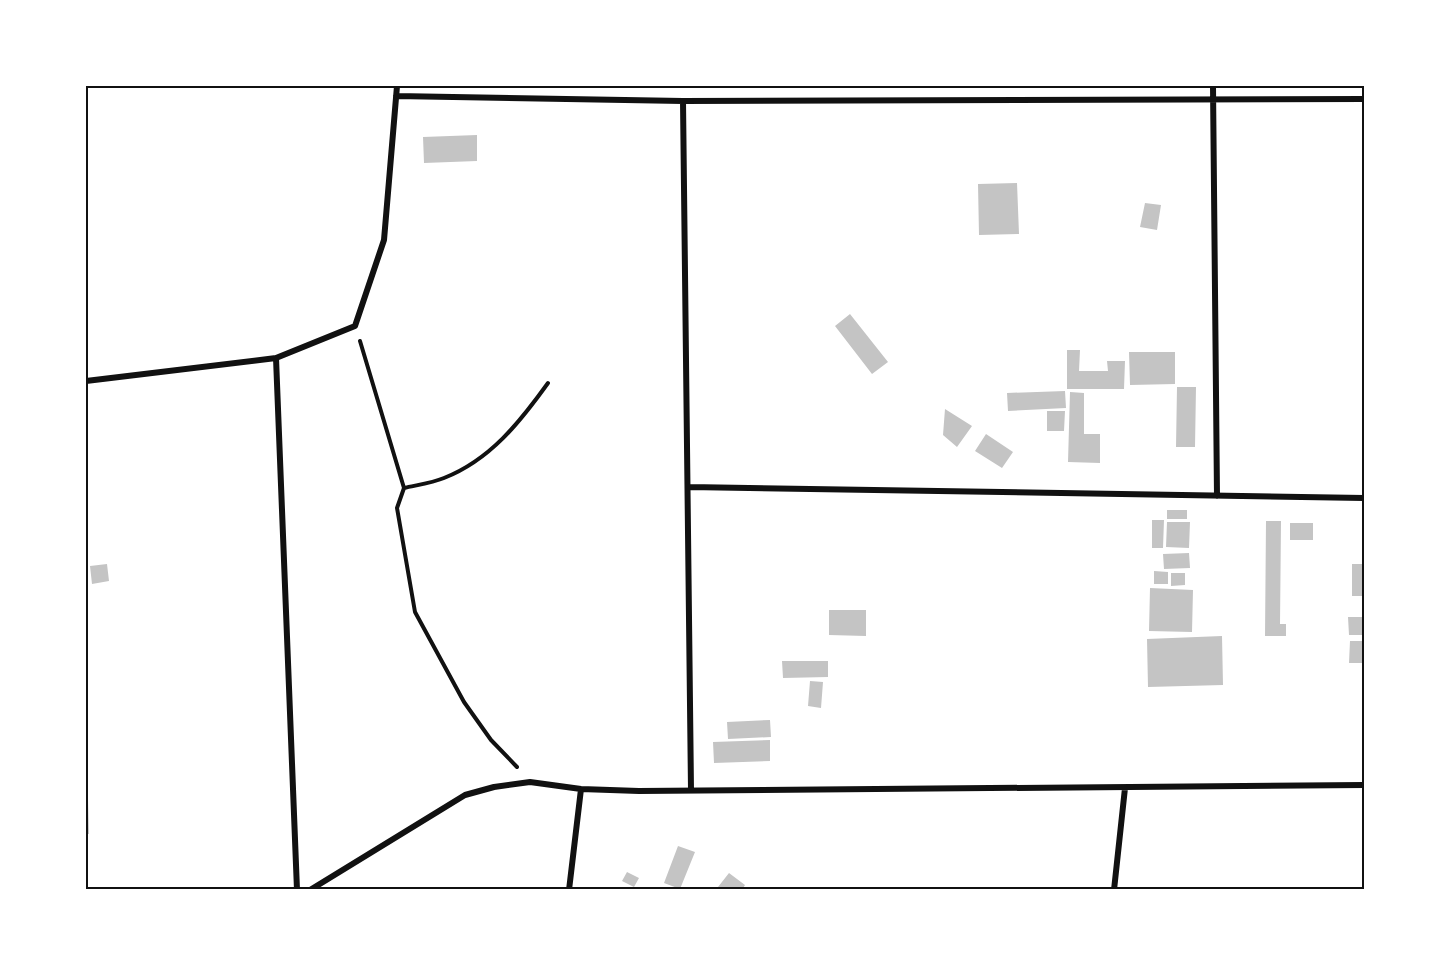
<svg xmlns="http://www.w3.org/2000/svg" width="1450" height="975" font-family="Bitter,serif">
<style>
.building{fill:#c4c4c4}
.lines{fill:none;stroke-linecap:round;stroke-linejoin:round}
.path{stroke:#111;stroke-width:4}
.minor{stroke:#111;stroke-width:6}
.neatline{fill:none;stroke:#111;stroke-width:2}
</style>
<rect width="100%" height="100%" fill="#fff"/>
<path class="building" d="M477 135V161L424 163 423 137Z
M1017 183 1019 234 979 235 978 184Z
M1145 203 1161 205 1157 230 1140 227Z
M850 314 888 362 872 374 835 326Z
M1067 350H1080L1079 371H1108L1107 361H1125L1124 389H1067Z
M1129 352H1175V384L1130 385Z
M1177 387H1196L1195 447H1176Z
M1065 391 1066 408 1008 411 1007 393Z
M1070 392 1084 393V434H1100V463L1068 462Z
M945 409 972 426 957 447 943 435Z
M1047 411H1065L1064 431H1047Z
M986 434 1013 452 1002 468 975 451Z
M1167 510H1187V519H1167Z
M1152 520H1164L1163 548H1152Z
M1266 521H1281L1280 624H1286V636H1265Z
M1167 522H1190L1189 548 1166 547Z
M1290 523H1313V540H1290Z
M1189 553 1190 568 1164 569 1163 554Z
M107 564 109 581 92 584 90 566Z
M1352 564H1364V596H1352Z
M1154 571 1168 572V584H1154Z
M1171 573H1185V585L1171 586Z
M1150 588 1193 590 1192 632 1149 631Z
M829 610H866V636L829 635Z
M1348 617H1364V635H1349Z
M1222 636 1223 685 1148 687 1147 639Z
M1350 641H1364V663H1349Z
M782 661H828V677L783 678Z
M810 681 823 682 821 708 808 706Z
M770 720 771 737 728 739 727 722Z
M770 740V761L714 763 713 742Z
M86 799H88L89 834H86Z
M678 846 695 852 680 889 664 883Z
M627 872 639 878 634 887 622 881Z
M729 873 745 885 742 890H721L718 887Z"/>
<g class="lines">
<path class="path" d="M360 341 404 488 397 508 415 612 464 702 491 740 517 767
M404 488C417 485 432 483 444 478 490 460 520 422 548 383"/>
<path class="minor" d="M1213 86 1217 496
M396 96 683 101 1364 99
M683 101 691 790
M276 358 297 890
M86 381 276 358 355 326 384 240 397 86
M689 487 1364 498
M310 890 465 795 494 787 530 782 581 789 639 791 1364 785
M569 890 581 789
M1114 890 1125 788"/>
</g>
<rect width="1450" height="975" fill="none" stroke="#ffffff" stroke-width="174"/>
<rect x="87" y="87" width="1276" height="801" class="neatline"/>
</svg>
